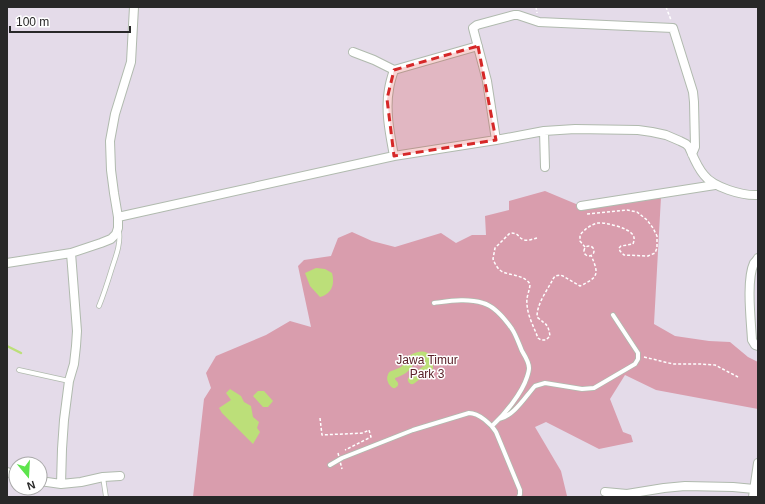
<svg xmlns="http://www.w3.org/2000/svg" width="765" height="504" font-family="Arial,sans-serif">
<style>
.green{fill:#d99dad}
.water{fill:#bcdf79}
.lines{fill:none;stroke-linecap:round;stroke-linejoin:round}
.stream{stroke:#bcdf79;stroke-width:2.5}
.canal{stroke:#bcdf79;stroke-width:8}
.lane-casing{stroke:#b0baae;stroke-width:5.5}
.street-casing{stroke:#b0baae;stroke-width:10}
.path{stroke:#fff;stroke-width:1.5;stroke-dasharray:3 2;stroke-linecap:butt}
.lane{stroke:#fff;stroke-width:4}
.street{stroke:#fff;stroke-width:8}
.path-bridge{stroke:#fff;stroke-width:1.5;stroke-dasharray:3 2;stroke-linecap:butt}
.marked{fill:#d62828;fill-opacity:0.2;stroke:#d62828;stroke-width:3;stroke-dasharray:8 5;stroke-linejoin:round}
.labels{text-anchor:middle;stroke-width:3;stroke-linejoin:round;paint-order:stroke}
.park-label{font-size:12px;fill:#5b2129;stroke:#fff}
</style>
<rect width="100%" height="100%" fill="#e4dbe9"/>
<path class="green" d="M545 191 588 209 661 197 654 324 675 336 709 341 730 342 748 357 758 362V409L656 390 625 375 610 399 623 432 631 435 633 442 599 449 546 422 535 427 561 471 567 496 571 497H193L204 399 211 388 206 373 216 356 266 335 290 321 311 327 298 266 304 260 331 256 338 238 352 232 372 241 395 247 441 233 456 243 472 235H486L485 216 509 210V201Z"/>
<path class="water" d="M316 268 325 269 332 273C335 284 332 294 320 297L310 286 305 273Z
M230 389 241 396 244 402 251 406 253 417 259 422 257 428 260 432 253 444 222 413 219 408 231 400 226 393Z
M258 391H264L273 401 268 407H263L253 396Z"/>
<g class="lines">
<path class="stream" d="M7 346 21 353"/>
<path class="canal" d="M394 384C391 381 390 379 392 375 401 372 408 369 411 359 423 353 430 354 429 369L425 370 412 380"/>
<g class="lane-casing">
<path id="lane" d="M434 303C450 301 467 298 483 303 494 306 505 319 512 329 516 335 519 344 522 351 525 356 529 362 529 368 529 370 528 374 527 377 522 393 505 414 492 426
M99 306C104 294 108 281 112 268 116 256 121 243 119 231
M19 370 69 381
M499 419C514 416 525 397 535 386L545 383 582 389 594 388 635 364 638 359V353L613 315
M330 465 342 458 413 430 469 413C479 413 491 424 496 432L520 490V494L519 497
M103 477 106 497"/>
</g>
<g class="street-casing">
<path id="street" d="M353 52 374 60 394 70 478 46
M544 131 545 167
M496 140 487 81 473 28 477 25 514 15H518L539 22 673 28 693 92 694 102 695 147 692 154
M394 156C390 134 385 111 389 89 390 82 392 76 394 70
M581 206 715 185
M118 217 394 156 496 140 544 131 575 129 638 130 652 132 666 135 680 141 686 144 689 147C693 156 697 167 704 175 713 187 742 196 758 195
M758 258C758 259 754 263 754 263 746 280 751 321 752 340L755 345 758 346
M7 263 71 253 101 243 111 239 116 234 118 228V217L114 193 111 170 110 141 115 114 131 62 134 7
M7 472 16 475
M40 481 61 484 81 482 103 477 120 476
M61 484 62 449 64 420 69 381 74 364 76 346 77 331 71 253
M605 492 627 494 664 488 685 486 733 487 754 489
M753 497 758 463"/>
</g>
<path class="path" d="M536 7 537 13
M666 7 671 20
M537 238C533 239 528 241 524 240 517 237 520 233 510 233L495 248 493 259C495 264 498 270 503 272 513 276 524 275 530 284 530 290 526 297 527 303 527 315 534 327 538 338L541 340H546L550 336C548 323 546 325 537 317 537 303 547 291 553 279L555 276 560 275 563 276 580 286C599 277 599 274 591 255
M584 251a5 5 0 1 1 10 0a5 5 0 1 1-10 0Z
M585 247 580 241V235C585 229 590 225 598 223 605 222 629 228 633 235 635 238 634 241 633 244L621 246 619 248 620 251 624 255 648 256 655 253 657 248V236L653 228 647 220 637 212 627 210 587 214
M644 357 673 364H700L715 365 738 377
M320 418 322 435 363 433 369 430 371 437 345 450"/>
<use href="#lane" class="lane"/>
<use href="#street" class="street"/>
<path class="path-bridge" d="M338 453 342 469"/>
</g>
<path class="marked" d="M478 46 496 140 394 156 387 99 394 70Z"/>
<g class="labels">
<g class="park-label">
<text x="427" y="364">Jawa Timur<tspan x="427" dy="14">Park 3</tspan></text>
</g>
</g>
<rect width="765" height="504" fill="none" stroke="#282828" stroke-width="16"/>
<g transform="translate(28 476) rotate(162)"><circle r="19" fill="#ffffff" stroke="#a9a9a9"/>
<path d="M0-3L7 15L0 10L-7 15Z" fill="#5de44c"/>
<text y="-6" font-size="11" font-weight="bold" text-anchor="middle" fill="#282828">N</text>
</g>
<path d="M10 26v6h120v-6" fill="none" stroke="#282828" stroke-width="2"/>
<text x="16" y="26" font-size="12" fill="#282828" stroke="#ffffff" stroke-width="3" paint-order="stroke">100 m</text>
</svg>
